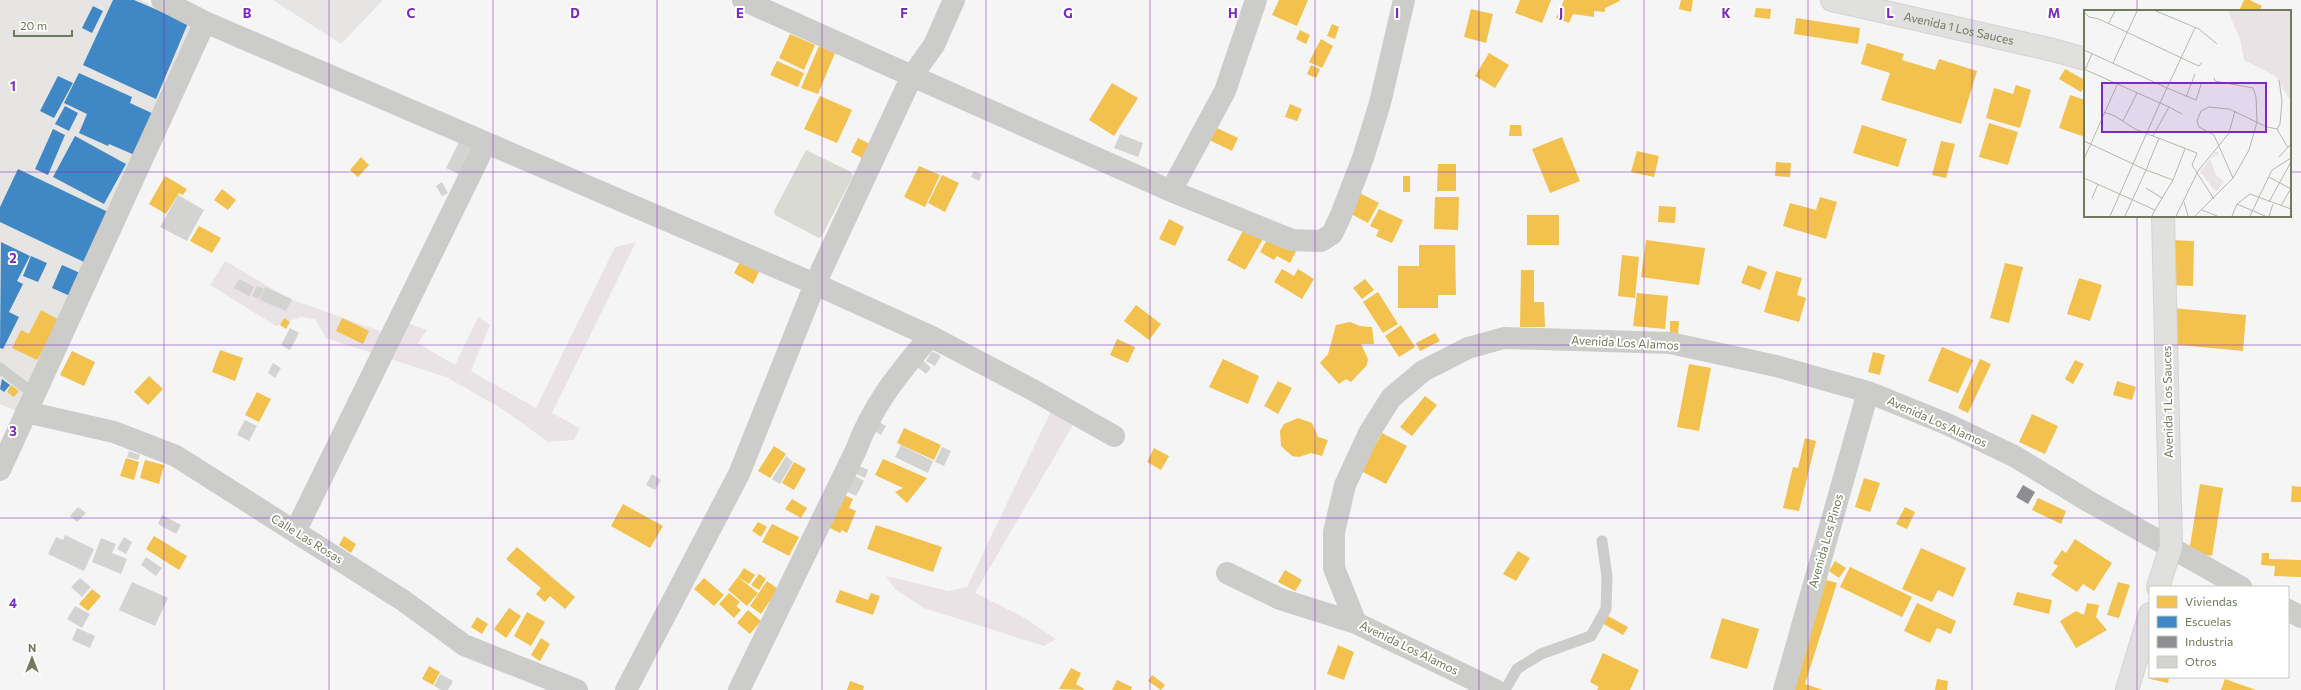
<svg xmlns="http://www.w3.org/2000/svg" width="2301" height="690" font-family="Commissioner,sans-serif">
<style>
.built{fill:#e6e5e4}
.green{fill:#e9e3e6}
.water{fill:#d9dbd2}
.homes{fill:#f2c14e}
.schools{fill:#3f88c5}
.industry{fill:#8d8d92}
.building{fill:#d3d3d2}
.lines{fill:none;stroke-linecap:round;stroke-linejoin:round}
.secondary-casing{stroke:#d3d3d2;stroke-width:24}
.lane{stroke:#cccdcb;stroke-width:11}
.street{stroke:#cccdcb;stroke-width:22}
.secondary{stroke:#e0e1df;stroke-width:22}
.grid{fill:none;stroke:#7b2cbf;stroke-width:1;stroke-opacity:0.55}
.labels{text-anchor:middle;stroke-width:4;stroke-linejoin:round;paint-order:stroke}
.street-label{font-size:12px;fill:#707a5d;stroke:#fff}
.inset-road{fill:none;stroke:#b4b9ab;stroke-width:1}
.view{fill:#7b2cbf;fill-opacity:0.15;stroke:#7b2cbf;stroke-width:2}
.inset-edge{fill:none;stroke:#707a5d;stroke-width:2}
.grid-label{font-size:13px;text-anchor:middle;font-weight:bold;fill:#7b2cbf;stroke:#fff;stroke-width:4;stroke-linejoin:round;paint-order:stroke}
</style>
<rect width="100%" height="100%" fill="#f6f5f6"/>
<path class="built" d="M0 0H141L196 27 19 412 0 404Z
M273 0H383L341 44Z"/>
<path class="green" d="M636 242 552 413 580 428 574 440 548 442 504 410 446 377 326 338 315 319 301 317 276 326 210 285 225 261 290 299 394 336 404 322 427 330 418 343 455 365 478 317 490 325 471 371 536 408 615 247Z
M1051 411 1073 425 975 593 1023 617 1056 639 1044 646 924 608 896 590 886 576 949 591 967 587Z"/>
<path class="water" d="M806 150 851 172 853 176 822 236 819 238 775 215 774 211Z"/>
<path class="homes" d="M1279 0H1308L1297 26 1272 15Z
M1520 0H1551L1542 23 1515 13Z
M1564 0H1619L1620 1 1605 8V12L1594 11V17L1573 14 1569 23 1556 18Z
M1681 0H1693L1691 12 1679 9Z
M2244 0H2250L2262 6 2259 11H2239Z
M1756 8 1771 9 1770 19 1754 17Z
M1471 9 1493 14 1486 43 1464 37Z
M1796 18 1860 28 1858 44 1794 34Z
M1332 24 1339 27 1335 39 1327 36Z
M1300 30 1310 35 1306 44 1296 39Z
M790 34 815 45 804 70 779 58Z
M1321 39 1333 46 1322 68 1309 62Z
M1867 43 1904 54 1902 60 1935 70 1939 59 1977 71 1961 124 1881 100 1890 73 1861 64Z
M819 46 835 53 818 94 801 88Z
M1489 53 1509 65 1495 88 1475 76Z
M777 61 804 73 798 87 770 75Z
M1311 65 1320 69 1316 78 1307 74Z
M2065 69 2085 80V86L2081 92 2059 79Z
M1112 83 1138 98 1114 136 1089 120Z
M2016 85 2031 90 2020 128 1986 118 1994 88 2013 94Z
M2070 95 2085 100V137L2059 128Z
M820 96 852 110 837 143 804 129Z
M1290 104 1302 109 1297 121 1285 117Z
M1989 123 2018 132 2008 165 1979 157Z
M1510 125H1521L1522 136H1509Z
M1862 125 1907 139 1898 167 1853 153Z
M1215 127 1238 138 1232 151 1209 140Z
M1562 137 1580 181 1550 193 1532 149Z
M858 138 870 144 862 158 851 152Z
M1941 141 1955 144 1946 178 1932 175Z
M1637 151 1659 156 1654 177 1631 172Z
M361 157 369 165 358 177 350 170Z
M1776 162 1791 163 1790 177 1775 176Z
M1438 164H1456V191H1437Z
M919 166 940 175 925 207 904 197Z
M942 175 959 183 945 212 928 203Z
M165 176 187 189 183 195 179 193 166 214 149 204Z
M1403 176H1410V192H1403Z
M222 189 236 200 228 210 214 200Z
M1358 192 1379 203 1368 223 1347 212Z
M1435 197H1459L1458 230 1434 229Z
M1820 197 1837 202 1826 239 1783 226 1790 203 1816 210Z
M1659 206 1676 207 1675 223 1658 222Z
M1379 209 1403 220 1392 243 1376 236 1379 230 1370 226Z
M1527 215H1559V245H1527Z
M1169 219 1184 227 1175 246 1159 239Z
M199 226 221 238 212 253 190 241Z
M1244 229 1263 239 1245 270 1227 260Z
M1269 236 1296 251 1290 263 1277 256 1274 260 1260 252Z
M1646 240 1705 248 1699 285 1641 277Z
M2169 240 2194 241 2193 286 2168 285Z
M1419 245H1455L1456 295H1438V308H1398V266H1419Z
M1622 255 1639 257 1635 298 1618 296Z
M743 256 762 266 753 284 734 273Z
M2005 263 2023 267 2009 323 1990 318Z
M1748 265 1767 272 1760 290 1741 283Z
M1282 269 1294 276 1298 269 1314 279 1302 299 1274 282Z
M1521 270H1534V302H1544L1545 327H1520Z
M1776 271 1802 278 1797 295 1806 298 1799 322 1764 312Z
M2079 278 2102 285 2090 321 2067 314Z
M1365 279 1374 290 1362 299 1353 288Z
M1378 292 1398 324 1383 333 1363 302Z
M1637 293 1668 296 1665 329 1633 326Z
M1136 305 1161 324 1149 340 1124 321Z
M2173 308 2246 315 2243 351 2169 344Z
M41 310 63 322 45 346 37 360 12 348 21 330 29 334Z
M284 318 290 322 286 329 280 325Z
M342 318 369 331 363 344 336 331Z
M1670 321H1679L1678 335 1670 334Z
M1350 322 1360 326 1372 327 1374 344H1361L1368 359 1367 365 1351 382 1346 379 1339 384 1320 363 1328 354 1336 325Z
M1401 325 1415 347 1399 357 1385 336Z
M1435 333 1440 341 1420 351 1416 343Z
M1117 339 1135 347 1128 363 1110 355Z
M1942 347 1973 360 1958 393 1928 381Z
M220 350 243 358 235 381 212 372Z
M72 351 95 362 84 386 60 375Z
M1873 352 1885 355 1880 375 1868 372Z
M1223 359 1259 376 1248 404 1209 387Z
M1980 359 1991 364 1968 413 1958 408Z
M2075 360 2084 364 2073 384 2065 379Z
M1689 364 1711 368 1699 431 1677 427Z
M149 376 163 389 148 405 134 392Z
M1278 381 1292 388 1278 414 1264 406Z
M2117 381 2136 387 2132 400 2113 395Z
M11 385 19 391 14 397 7 392Z
M257 392 271 399 259 422 245 415Z
M1425 396 1437 405 1412 436 1400 427Z
M2032 414 2058 426 2045 454 2019 442Z
M1298 418 1312 423 1318 437 1328 440 1322 456 1311 453 1299 457 1292 456 1281 446 1280 431 1284 424Z
M904 428 941 445 934 460 897 443Z
M1382 433 1407 446 1386 484 1361 471Z
M1805 438 1816 441 1799 511 1783 508 1793 467 1798 468Z
M774 446 786 454 770 478 758 471Z
M1154 448 1169 456 1161 470 1147 462Z
M126 458 139 462 134 480 120 476Z
M883 459 927 478 907 503 895 492 903 488 875 475Z
M145 460 164 465 159 484 140 478Z
M794 462 806 469 794 490 782 483Z
M1864 478 1880 483 1870 512 1855 507Z
M2200 484 2223 488 2212 556 2189 552Z
M2292 486 2301 487V502H2291Z
M842 494 853 499 849 508 856 511 847 533 842 530 840 533 828 527Z
M2038 498 2066 511 2061 524 2032 510Z
M792 499 807 508 801 518 785 509Z
M623 504 663 526 650 548 611 526Z
M1905 507 1915 512 1907 529 1896 524Z
M758 522 767 527 761 537 752 531Z
M772 524 799 537 789 556 762 542Z
M876 525 942 547 933 572 867 549Z
M154 536 187 556 179 570 146 549Z
M344 536 356 544 351 553 339 545Z
M2075 539 2112 563 2094 591 2083 584 2077 592 2051 575 2058 566 2053 563 2062 550 2066 553Z
M517 547 575 597 565 609 550 596 545 602 536 594 541 588 506 559Z
M1921 548 1966 568 1953 597 1938 590 1932 602 1902 589Z
M1518 551 1530 558 1516 581 1503 574Z
M2262 553H2269V559L2301 560V577L2274 576 2275 566 2261 565Z
M1835 561 1846 568 1839 578 1829 571Z
M1850 567 1912 597 1902 617 1840 587Z
M744 568 755 575 749 584 738 577Z
M1285 570 1302 580 1295 591 1278 582Z
M759 574 766 579 759 590 751 585Z
M738 577 758 593 747 606 728 590Z
M704 578 724 595 714 606 694 589Z
M1823 579 1837 583 1805 684 1823 690H1788Z
M767 581 778 589 761 614 750 606Z
M2118 582 2130 585 2119 618 2107 615Z
M92 589 101 596 88 611 79 604Z
M840 590 868 600 871 593 880 596 873 615 835 602Z
M2017 592 2052 600 2049 614 2013 605Z
M729 593 740 602 736 606 741 610 734 618 719 604Z
M1917 603 1956 621 1951 634 1937 628 1930 643 1904 631Z
M2087 603 2099 605 2096 617 2107 630 2076 648 2060 621 2076 611 2084 615Z
M509 608 521 616 506 638 494 629Z
M748 610 761 621 750 634 737 623Z
M527 612 545 622 531 646 514 636Z
M1606 615 1628 627 1623 635 1602 623Z
M477 617 488 624 482 634 471 627Z
M1722 618 1759 629 1747 669 1710 658Z
M541 638 550 644 540 661 531 655Z
M1338 645 1354 652 1344 680 1327 674Z
M1603 653 1639 670 1630 690H1597L1599 687 1590 682Z
M429 666 440 672 433 685 422 679Z
M1071 668 1081 673 1076 684 1084 689 1083 690 1059 689Z
M1152 675 1165 685 1161 690 1148 681Z
M2151 677H2169L2168 683 2150 679Z
M1937 679 1948 681 1947 690H1935Z
M2225 679 2256 690H2221Z
M1117 680 1132 687 1131 690H1112Z
M850 681 864 686 863 690H847Z"/>
<path class="schools" d="M113 0H134L188 23 156 99 83 65Z
M93 6 103 11 92 33 82 28Z
M79 73 132 97 130 103 156 115 137 156 109 144 108 146 79 133 87 114 64 103Z
M58 76 73 83 54 118 40 111Z
M65 106 78 113 69 131 55 124Z
M53 129 65 135 48 175 35 169Z
M75 136 126 164 104 204 53 177Z
M18 169 108 212 84 262 0 222V207Z
M1 242 30 256 17 281 23 284 9 312 19 317 3 349 0 348Z
M31 256 47 263 38 282 23 276Z
M62 265 80 273 70 296 52 288Z
M2 379 10 385 4 392 0 389Z"/>
<path class="industry" d="M2023 485 2035 492 2028 504 2016 497Z"/>
<path class="building" d="M1120 134 1143 143 1138 157 1114 148Z
M461 138 479 147 465 177 446 168Z
M974 171 982 174 979 181 971 177Z
M442 182 448 193 442 196 436 186Z
M178 195 204 210 187 241 160 227Z
M239 279 254 287 249 296 234 288Z
M257 286 264 289 259 299 252 296Z
M265 287 292 299 286 311 260 300Z
M290 328 299 333 290 350 281 345Z
M932 351 941 356 935 366 926 361Z
M918 355 931 368 926 374 912 363Z
M273 363 281 368 275 378 268 373Z
M245 420 257 426 249 441 237 435Z
M876 420 886 426 881 435 870 428Z
M901 445 933 461 928 473 895 457Z
M942 447 951 451 944 466 935 462Z
M129 451 140 455 138 460 127 457Z
M786 456 793 462 780 484 772 479Z
M855 464 868 470 865 478 851 472Z
M652 474 661 480 655 490 646 485Z
M852 474 864 481 856 496 844 490Z
M78 507 86 513 77 522 70 516Z
M162 515 181 525 176 534 158 524Z
M65 535 94 549 84 571 48 554 56 537 63 540Z
M124 537 132 542 126 554 117 549Z
M101 538 116 544 112 553 127 559 121 574 92 562Z
M146 557 162 568 156 576 141 565Z
M80 578 91 587 82 597 71 587Z
M132 582 168 598 155 626 119 610Z
M75 606 90 614 82 628 67 619Z
M77 628 95 636 90 648 72 640Z
M440 674 453 681 448 690H441L434 686Z"/>
<g class="lines">
<g class="secondary-casing">
<g id="secondary">
<path id="s1" d="M1832 0 2053 50 2085 59"/>
<path d="M2158 587 2171 547 2163 216"/>
<path d="M2127 690 2150 614"/>
</g>
</g>
<path class="lane" d="M0 368 34 394
M1505 690 1517 669 1541 654 1591 636 1606 609 1607 577 1602 541"/>
<path class="street" d="M162 0 205 22 815 284 739 474 626 690
M954 0 934 45 912 76 1171 191 1292 240 1321 241 1332 234 1341 215 1363 158 1380 103 1404 0
M1171 191 1225 91 1256 0
M930 336 1033 390 1114 436
M26 412 114 432 176 456 404 601 464 645 577 690
M0 470 205 22
M295 532 486 143
M1227 573 1280 599 1356 623
M2288 610 2301 617
M739 690 856 450C874 402 898 375 930 336L815 284 912 76 743 0
M1495 690 1356 623 1334 568V532L1345 485 1369 433 1391 398 1423 371 1468 348 1504 338 1670 343 1776 366 1868 392 1947 424 2014 456 2088 501 2241 587
M1784 690 1868 392"/>
<use href="#secondary" class="secondary"/>
</g>
<path class="grid" d="M164 0V690M329 0V690M493 0V690M657 0V690M822 0V690M986 0V690M1150 0V690M1315 0V690M1479 0V690M1644 0V690M1808 0V690M1972 0V690M2137 0V11M0 172H2085M2290 172H2301M2137 216V690M0 345H2301M0 518H2301"/>
<g class="labels">
<g class="street-label">
<text dy="4" stroke="none"><textPath href="#s1" startOffset="130">Avenida 1 Los Sauces</textPath></text>
<text transform="translate(1625 343) rotate(3)" y="4">Avenida Los Alamos</text>
<text transform="translate(2168 402) rotate(-91)" y="4">Avenida 1 Los Sauces</text>
<text transform="translate(1937 422) rotate(24)" y="4">Avenida Los Alamos</text>
<text transform="translate(307 539) rotate(32)" y="4">Calle Las Rosas</text>
<text transform="translate(1826 541) rotate(-74)" y="4">Avenida Los Pinos</text>
<text transform="translate(1409 648) rotate(26)" y="4">Avenida Los Alamos</text>
</g>
</g>
<g transform="translate(2084 10)">
<rect width="207" height="207" fill="#f6f5f6"/>
<path d="M144 1H207V91L191 66 160 50 156 29ZM131 142H134L139 151 135 144 126 149 132 165 140 172 132 182 116 162Z" fill="#e9e3e6"/>
<path class="inset-road" d="M72 1 115 19 133 34M0 2 5 7 15 9 106 52 115 56 118 52M24 14 31 1M111 18 83 78 112 90 118 72M0 40 83 78 76 93 85 97 69 126M29 53 53 1M2 60 76 93 26 206M0 62 8 44M102 87 111 64M85 97 98 104M20 102 31 106 51 119 113 143 108 155 130 189M39 111 53 83M193 119 196 114 198 91 195 70M193 119 204 138M0 131 62 160 75 128M195 147 207 134M0 149 33 75M185 167 207 179M0 168 71 200 68 206M149 168 130 125 115 117 113 111 117 101 125 97 145 99 183 117 193 119M89 170 101 139M62 178 78 188M8 188 14 174M100 192 104 206M185 192 207 152M153 194 181 206M197 196 207 178M118 200 133 206M41 206 62 160 89 170 71 200M92 206 114 161 145 123 151 101M111 206 149 168 165 140 173 112 172 87 169 78 131 71 130 68M148 206 153 194 166 184 207 199M166 206 188 160 207 148M185 206 189 194"/>
<path class="view" d="M18 73H182V122H18Z"/>
<rect width="207" height="207" class="inset-edge"/>
</g>
<g class="grid-label">
<text x="247" y="18">B</text>
<text x="411" y="18">C</text>
<text x="575" y="18">D</text>
<text x="740" y="18">E</text>
<text x="904" y="18">F</text>
<text x="1068" y="18">G</text>
<text x="1233" y="18">H</text>
<text x="1397" y="18">I</text>
<text x="1561" y="18">J</text>
<text x="1726" y="18">K</text>
<text x="1890" y="18">L</text>
<text x="2054" y="18">M</text>
<text x="13" y="91">1</text>
<text x="13" y="263">2</text>
<text x="13" y="436">3</text>
<text x="13" y="608">4</text>
</g>
<rect x="2149" y="586" width="140" height="92" fill="#ffffff" stroke="#c6cabe"/>
<rect x="2157" y="596" width="20" height="12" fill="#f2c14e" stroke="#c6cabe"/>
<text x="2185" y="606" font-size="12" fill="#707a5d">Viviendas</text>
<rect x="2157" y="616" width="20" height="12" fill="#3f88c5" stroke="#c6cabe"/>
<text x="2185" y="626" font-size="12" fill="#707a5d">Escuelas</text>
<rect x="2157" y="636" width="20" height="12" fill="#8d8d92" stroke="#c6cabe"/>
<text x="2185" y="646" font-size="12" fill="#707a5d">Industria</text>
<rect x="2157" y="656" width="20" height="12" fill="#d3d3d2" stroke="#c6cabe"/>
<text x="2185" y="666" font-size="12" fill="#707a5d">Otros</text>
<g transform="translate(32 658)" stroke="#ffffff" stroke-width="3" paint-order="stroke">
<path d="M0-3L7 15L0 10L-7 15Z" fill="#707a5d"/>
<text y="-6" font-size="11" font-weight="bold" text-anchor="middle" fill="#707a5d">N</text>
</g>
<path d="M14 30v6h58v-6" fill="none" stroke="#707a5d" stroke-width="2"/>
<text x="20" y="30" font-size="12" fill="#707a5d" stroke="#ffffff" stroke-width="3" paint-order="stroke">20 m</text>
</svg>
